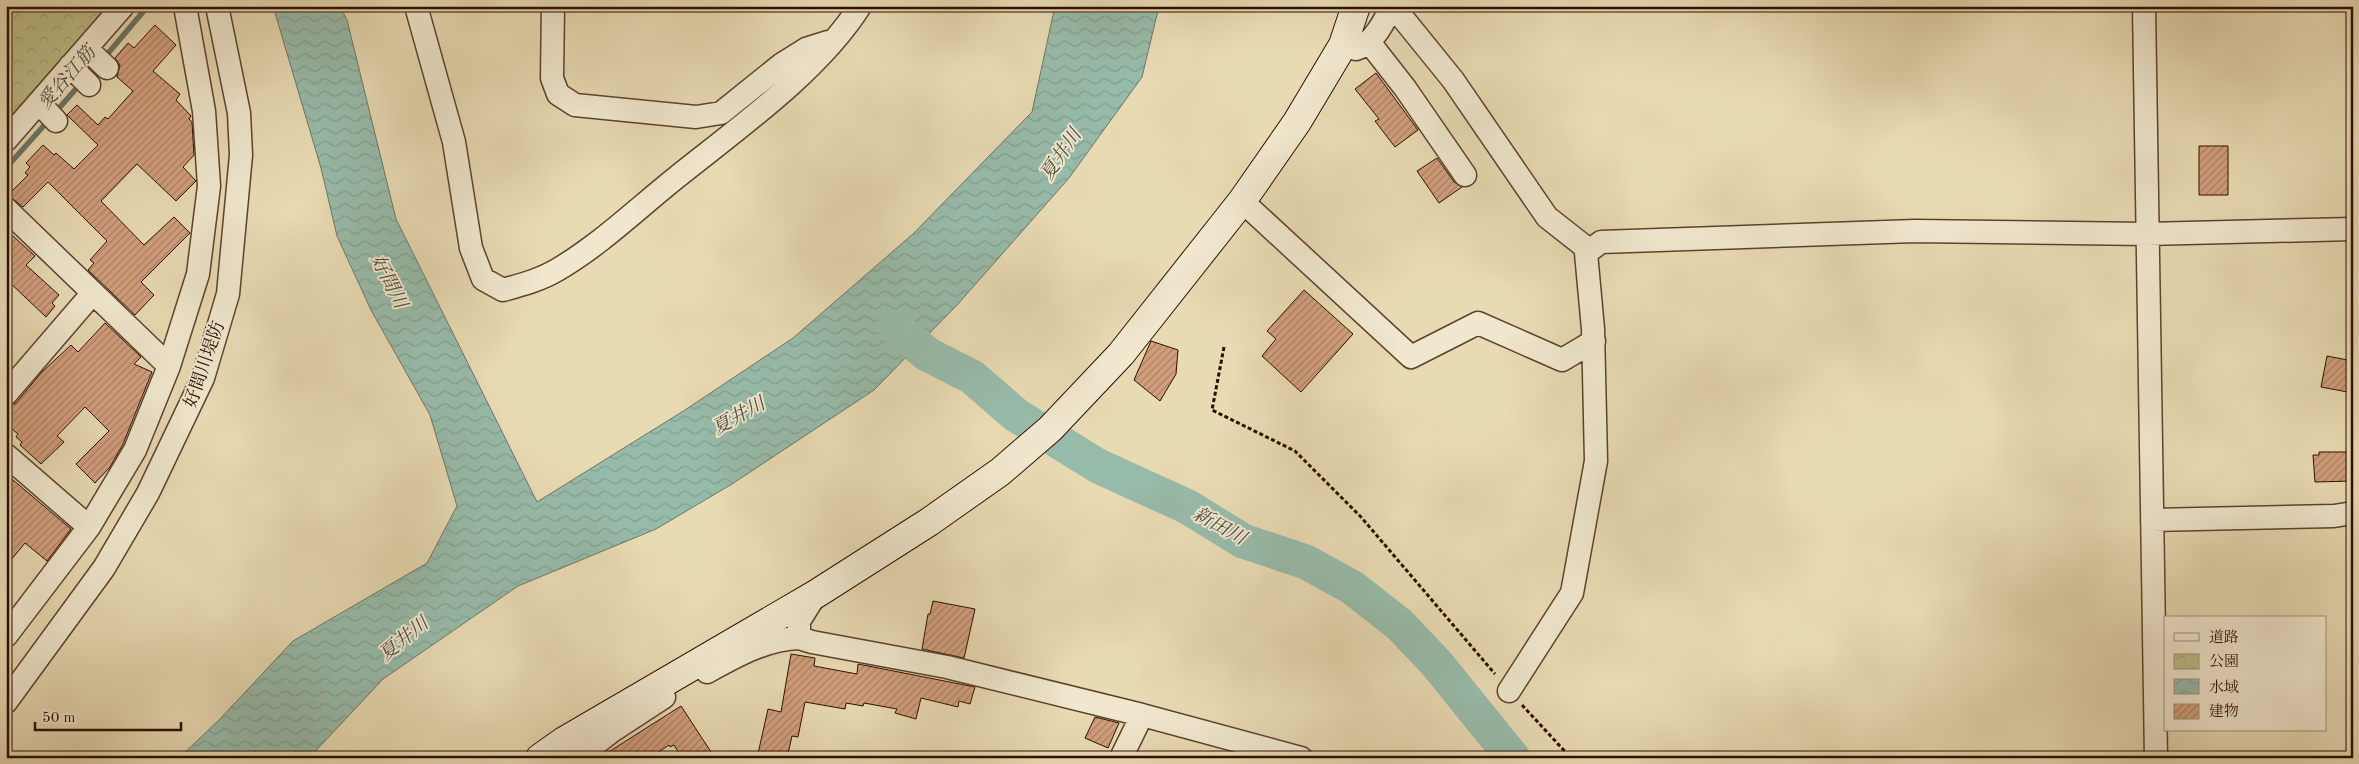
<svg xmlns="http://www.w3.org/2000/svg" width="2359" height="764" font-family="'Old Standard TT','Noto Serif JP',serif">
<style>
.park{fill:url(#park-crowns);stroke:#766644}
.water{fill:url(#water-waves);stroke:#6d7666}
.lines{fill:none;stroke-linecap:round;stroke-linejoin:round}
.stream{stroke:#6d7666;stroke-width:5.5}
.river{stroke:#97bbaa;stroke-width:35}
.building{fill:url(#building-hatch);stroke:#2d0f00}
.street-casing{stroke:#5c422d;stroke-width:25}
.secondary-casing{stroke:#2d0f00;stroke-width:30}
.path{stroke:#2d0f00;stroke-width:3;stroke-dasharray:4 2.5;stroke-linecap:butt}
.street{stroke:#f0e7ce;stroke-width:22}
.secondary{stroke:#f0e7ce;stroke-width:28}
.labels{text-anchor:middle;stroke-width:4;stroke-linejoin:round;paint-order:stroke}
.street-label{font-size:18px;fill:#2d0f00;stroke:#f0e7ce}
.water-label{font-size:19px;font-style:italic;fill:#524b3c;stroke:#f0e7ce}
</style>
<defs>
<pattern id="park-crowns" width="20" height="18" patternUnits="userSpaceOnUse" patternTransform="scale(1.25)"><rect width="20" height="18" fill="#bebd87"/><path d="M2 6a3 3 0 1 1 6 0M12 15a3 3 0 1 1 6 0" fill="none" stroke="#a4a173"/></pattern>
<pattern id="water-waves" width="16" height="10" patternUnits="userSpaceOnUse" patternTransform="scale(1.25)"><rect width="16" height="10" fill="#97bbaa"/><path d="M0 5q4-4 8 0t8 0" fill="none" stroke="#82a090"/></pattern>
<pattern id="building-hatch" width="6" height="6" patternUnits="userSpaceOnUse" patternTransform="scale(1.25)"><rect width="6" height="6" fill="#d29f7d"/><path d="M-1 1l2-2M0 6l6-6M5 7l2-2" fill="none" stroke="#ab8064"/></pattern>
</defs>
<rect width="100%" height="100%" fill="#e8dab3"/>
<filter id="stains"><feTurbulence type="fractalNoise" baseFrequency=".004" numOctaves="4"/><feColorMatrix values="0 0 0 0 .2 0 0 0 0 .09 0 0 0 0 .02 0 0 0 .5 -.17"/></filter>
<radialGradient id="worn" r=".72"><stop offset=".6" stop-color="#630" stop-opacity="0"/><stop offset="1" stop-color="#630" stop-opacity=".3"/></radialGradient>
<path class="park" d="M6 6H122L6 140Z"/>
<path class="water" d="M273 6H340L347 20 396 219 537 502 685 410 793 338 913 234 1032 112 1055 6H1159L1142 77 1069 178 958 304 874 390 732 484 656 529 518 586 383 679 309 758H179L219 720 293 641 427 563 457 506 430 415 371 310 337 236 321 168Z"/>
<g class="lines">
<path class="stream" d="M104 58 148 6
M54 114 81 83
M6 168 48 121"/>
<path class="river" d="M895 327 927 354 972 377 1016 415 1098 466 1188 507 1243 541 1306 562 1353 588 1400 625 1437 664 1513 758"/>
</g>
<path class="building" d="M155 25 176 45 153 71 180 94 176 100 191 116 189 119 192 122 194 155 183 167 196 181 176 201 137 164 101 201 144 245 174 217 190 233 141 282 154 295 135 315 88 270 94 263 90 260 107 241 48 182 23 207 8 195 28 175 25 173 30 167 26 163 43 145 54 155 56 153 74 169 98 145 67 115 77 105 98 125 105 117 108 119 133 91 117 77 120 65 115 58 128 43 134 48Z
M1376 73 1418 130 1395 147 1375 121 1379 119 1355 89Z
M2199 146H2228V195H2199Z
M1437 158 1454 182 1462 187 1439 203 1417 171Z
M13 236 35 256 26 265 59 295 52 303 55 306 46 317 6 279V244Z
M1304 290 1353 334 1301 392 1262 356 1276 339 1267 331Z
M105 323 141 357 134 364 152 372 123 444 110 467 95 483 76 464 109 431 85 407 57 436 64 442 41 464 20 445 22 442 16 437 18 434 6 424V407L16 403 42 372 71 345 78 352Z
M1151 341 1178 350 1176 374 1160 401 1134 380Z
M2327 356 2353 361V393L2321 387Z
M2319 452H2353V481L2315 482 2313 455H2319Z
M6 474 71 529 47 561 25 543 6 566Z
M933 601 975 609 964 658 922 649 928 614H930Z
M791 654 815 658 814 666 857 674 858 664 975 687 970 704 959 701 958 707 921 698 916 719 895 713 897 709 864 703 863 706 846 703 845 709 805 702 798 737 792 736 787 758H757L768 709 781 712Z
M681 706 715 758H682L674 745 670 747 669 745 650 758H599Z
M1095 717 1119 723 1108 748 1085 738Z"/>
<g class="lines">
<g class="street-casing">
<path id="street" d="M416 6 454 142 471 248 483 279 503 290C521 285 540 280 557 270 600 245 638 208 677 177 738 128 818 72 860 6
M553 6 552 78 558 94 575 105 696 117 721 113 782 64 806 49 828 42
M1393 6 1453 80 1547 217 1589 250
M2144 6 2156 758
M1369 42 1405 88 1465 175
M87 49 107 68
M1356 49C1373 44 1385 21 1391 6
M70 66 89 85
M39 103 56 121
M6 140 123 6
M1242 201 1411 357 1478 323 1562 360 1594 341
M6 209 169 366
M6 394 92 294
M6 455 89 527
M2152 520 2334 516 2353 513
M816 594 799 621V638L812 642 947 667 1142 715 1301 758
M6 636 89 527 135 450 169 366 198 274 209 186 204 111 185 6
M707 672C736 656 766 639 799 638
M1509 691 1572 593 1596 461 1593 329 1586 253 1601 242 1915 231 2147 234 2353 229
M6 702 104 568 148 493 203 378 228 294 241 155 239 113 217 6
M577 758 612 731 664 697
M1121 758 1142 715"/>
</g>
<g class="secondary-casing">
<path id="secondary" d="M540 758 564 741 816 594 929 522 1000 472 1050 429 1121 354 1242 201 1297 122 1343 45 1356 6"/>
</g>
<path class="path" d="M1224 347 1212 410 1295 451 1361 517 1495 674
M1522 705 1571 758"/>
<use href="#street" class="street"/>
<use href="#secondary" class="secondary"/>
</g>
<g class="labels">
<g class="street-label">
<text transform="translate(204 364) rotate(-71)" y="6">好間川堤防</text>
</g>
<g class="water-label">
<text transform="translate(66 77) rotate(-49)" y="7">愛谷江筋</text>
<text transform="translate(1060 154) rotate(-56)" y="7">夏井川</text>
<text transform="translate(390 281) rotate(63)" y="7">好間川</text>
<text transform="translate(738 415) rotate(-29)" y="7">夏井川</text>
<text transform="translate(1220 525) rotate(29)" y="7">新田川</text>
<text transform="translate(403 638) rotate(-39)" y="7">夏井川</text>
</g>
</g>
<rect width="2359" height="764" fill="none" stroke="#e8dab3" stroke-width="25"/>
<rect x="8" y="8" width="2344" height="749" fill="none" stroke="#2d0f00" stroke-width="2.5"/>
<rect x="12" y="12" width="2334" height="739" fill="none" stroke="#2d0f00"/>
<rect x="2164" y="616" width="162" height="115" fill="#f0e7ce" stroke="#a2917c"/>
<rect x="2174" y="633" width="25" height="8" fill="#f0e7ce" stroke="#a2917c"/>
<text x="2209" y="642" font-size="15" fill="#2d0f00">道路</text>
<rect x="2174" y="654" width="25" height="15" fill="url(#park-crowns)" stroke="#a2917c"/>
<text x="2209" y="666" font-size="15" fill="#2d0f00">公園</text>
<rect x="2174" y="679" width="25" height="15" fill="url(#water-waves)" stroke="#a2917c"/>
<text x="2209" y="692" font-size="15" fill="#2d0f00">水域</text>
<rect x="2174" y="704" width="25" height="15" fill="url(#building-hatch)" stroke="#a2917c"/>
<text x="2209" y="716" font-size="15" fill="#2d0f00">建物</text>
<path d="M35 722v8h146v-8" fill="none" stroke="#2d0f00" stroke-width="2.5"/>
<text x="42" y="722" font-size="15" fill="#2d0f00" stroke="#f0e7ce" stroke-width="4" paint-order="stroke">50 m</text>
<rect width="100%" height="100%" filter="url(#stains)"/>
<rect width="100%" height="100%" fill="url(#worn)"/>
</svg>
